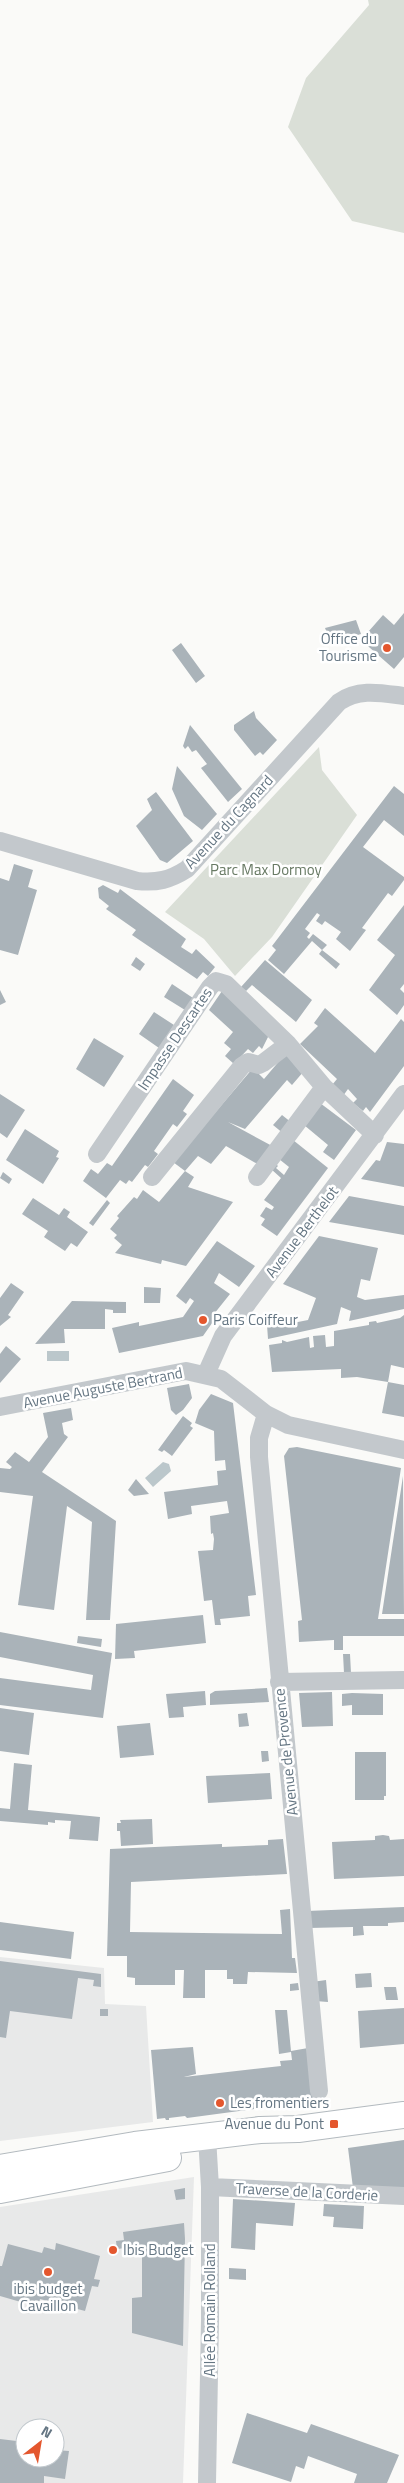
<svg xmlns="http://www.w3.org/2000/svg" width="404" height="2483" font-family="'Titillium Web',sans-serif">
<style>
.built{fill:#e8e9e9;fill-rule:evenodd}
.green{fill:#dadfd7}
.water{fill:#bbc7cb}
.building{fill:#aab3b9}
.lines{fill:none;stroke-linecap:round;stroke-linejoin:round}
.secondary-casing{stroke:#b3babf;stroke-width:28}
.minor{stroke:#c3c8cc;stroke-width:18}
.secondary{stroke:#fff;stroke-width:26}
.poi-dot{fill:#e4572e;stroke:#fff;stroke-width:2}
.labels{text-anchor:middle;stroke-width:5;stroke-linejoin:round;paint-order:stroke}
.poi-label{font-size:15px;fill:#657683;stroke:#fff;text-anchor:start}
.street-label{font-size:15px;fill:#657683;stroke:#fff}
.park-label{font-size:15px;fill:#687a64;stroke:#fff}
</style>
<rect width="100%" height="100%" fill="#fafaf8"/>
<path class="built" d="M0 1957 104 1968 105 2004 146 2006 153 2122 0 2141Z
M194 2177 183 2483H0V2207ZM25 2428H55V2458H25Z"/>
<path class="green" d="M368 0H404V233L352 221 288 127 306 78 369 5Z
M319 747 322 770 357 815 272 937 235 976 204 939 165 912Z"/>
<path class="water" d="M47 1351H69V1361H47Z
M163 1462 169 1464 171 1471 153 1487 145 1478Z"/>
<path class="building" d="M404 613V657L394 669 361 640 383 615 394 625Z
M356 620 361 634 331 643 325 628Z
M181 643 205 676 196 683 172 650Z
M254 711 256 718 277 740 263 755 260 752 255 756 234 730V725Z
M190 725 242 789 228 802 201 768 207 764 196 750 192 752 188 746 185 749 183 746Z
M177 766 217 814 202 830 184 816 172 789Z
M394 786 404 794V836L384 820 363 847 404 877V880L392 896 388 893 362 928 366 930 350 951 336 939 341 932 325 921 322 925 316 921 320 915 317 913 305 929 310 933 307 937 309 939 313 934 327 945 322 950 312 941 284 974 268 960 276 950 272 946Z
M156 792 193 841 167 863 160 860 136 826 152 810 147 799Z
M14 864 33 870 28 887 37 890 18 955 0 950V878L9 881Z
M103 885 118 893 120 889 186 939 181 947 192 954 196 949 215 967 208 976 203 972 197 979 132 935 136 930 106 909 109 906 99 898 98 888Z
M404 905V984L400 989 404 993V1005L397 1015 369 990 395 955 377 940Z
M322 950 340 964 336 969 319 954Z
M136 957 145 964 140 971 131 965Z
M265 960 312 1000 296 1022 252 985 246 991 241 987Z
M172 984 193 998 185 1010 164 997Z
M0 990 6 1002 0 1005Z
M222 991 269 1035 262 1049 259 1046 253 1053 248 1049 234 1064 225 1056 231 1049 224 1043 233 1032 209 1010Z
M325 1008 375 1053 401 1019 404 1022V1066L370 1112 366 1107 363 1111 353 1103 357 1099 348 1089 343 1096 332 1085 337 1079 300 1044 318 1026 314 1023Z
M154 1012 174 1025 159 1048 139 1034Z
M94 1038 124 1056 104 1087 76 1069Z
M286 1053 304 1071 292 1085 287 1080 245 1129 228 1122 274 1147 261 1166 226 1146 211 1164 198 1156 185 1171 173 1162 253 1068 264 1079Z
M173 1079 194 1095 183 1111 187 1114 177 1127 173 1124 154 1151 158 1154 148 1167 145 1165 132 1182 129 1180 126 1184 120 1180 106 1198 83 1181 91 1169 98 1174 107 1163 112 1166Z
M0 1094 25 1110 7 1138 0 1133Z
M320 1103 356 1130 334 1160 323 1152 328 1145 304 1125Z
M282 1115 292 1123 284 1134 273 1125Z
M25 1129 59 1151 56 1157 59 1158 43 1184 6 1160Z
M293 1140 328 1168 277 1236 261 1225 265 1219 260 1216 266 1207 272 1210 274 1207 264 1200 281 1178 271 1169 275 1163 278 1166 276 1168 284 1175 289 1167 279 1159Z
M387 1142 404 1144V1187L361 1179 376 1160 380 1161Z
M185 1171 194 1177 188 1187 233 1202 186 1266 162 1260 161 1264 115 1253 122 1245 114 1238 117 1235 110 1229 119 1218 117 1216 134 1197 137 1199 143 1190 159 1202Z
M3 1172 12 1179 9 1184 0 1178Z
M349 1196 404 1206V1235L329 1222Z
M33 1198 59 1215 64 1208 70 1212 67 1217 88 1232 77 1247 71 1243 65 1251 44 1237 48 1231 22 1214Z
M107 1200 110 1203 93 1226 89 1223Z
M319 1236 378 1248 370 1281 361 1279 357 1297 365 1300 404 1295V1309L349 1321 351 1311 341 1307 337 1324 268 1339 267 1325 287 1321 288 1324 308 1320 316 1298 283 1284Z
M217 1241 255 1266 239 1287 219 1273 214 1283 230 1294 214 1314 217 1316 203 1336 119 1353 112 1328 139 1322V1326L183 1317 194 1301 190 1298 186 1304 176 1296Z
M11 1283 24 1292 8 1315 11 1317 0 1326V1298Z
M144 1287 161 1288 160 1303H144Z
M72 1301 126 1302V1313H113V1310L105 1309V1329H64L65 1343 35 1344Z
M404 1315V1368L391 1365 388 1382 357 1377 341 1378V1369L272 1372 269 1345 282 1343V1340L287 1342 309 1337 310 1348 314 1347 313 1336 325 1335 326 1347 334 1346V1331L369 1325V1322L376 1321 377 1323 400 1318Z
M6 1346 21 1359 0 1383V1354Z
M388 1382 404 1385V1417L382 1413Z
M189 1384 192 1398 183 1410 176 1415 171 1410 167 1388Z
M211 1394 233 1403 256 1595 248 1596 250 1616 220 1619 221 1625H215L212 1600 204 1601 198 1551 213 1550 214 1539 213 1533 211 1534 210 1516 229 1513 227 1501 191 1506 192 1514 168 1519 164 1492 218 1485 217 1471 226 1470 225 1460 215 1461 214 1431 195 1423 199 1410Z
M71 1408 73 1420 62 1423 64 1434 68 1437 42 1472 116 1521 110 1620H86L92 1522 67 1506 54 1610 18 1605 33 1496 0 1492V1468L10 1469 12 1467 6 1462 15 1452 29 1462 48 1437 43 1413Z
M183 1416 192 1423 190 1426 193 1428 172 1456 164 1450 162 1452 158 1450Z
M297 1447 401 1468 378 1619H404V1636H343V1650H334V1640L299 1642 298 1621 302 1620 284 1456 289 1448Z
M403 1476 404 1614H382L392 1548Z
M136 1479 149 1494 134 1496 128 1490Z
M203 1615 206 1643 134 1651 135 1658 115 1659 116 1624Z
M0 1632 112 1653 103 1718 0 1705V1678L91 1690 93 1675 0 1657Z
M78 1636 102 1639 101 1647 77 1643Z
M343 1654H350L351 1673H344Z
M267 1688 269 1702 210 1705V1694L215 1691Z
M205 1691 206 1705 183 1707 184 1717 169 1718 166 1694Z
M332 1692 333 1726 302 1727 299 1693Z
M352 1693 383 1694V1715H352V1705L342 1706V1694Z
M0 1708 34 1713 29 1755 0 1751Z
M247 1713 249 1726 239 1727 238 1714Z
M150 1723 154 1755 120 1758 117 1726Z
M261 1751H268L269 1761 262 1762Z
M355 1752H386V1796H384V1800H355Z
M14 1763 32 1765 28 1810 100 1817 98 1841 69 1839 71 1821 55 1820V1823L48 1822V1825L0 1821V1808L10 1809Z
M270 1773 272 1799 208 1803 206 1776Z
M152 1819 153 1844 121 1846 120 1831H117V1823H121L120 1820Z
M383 1835 389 1836 390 1840 404 1839V1876L334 1879 332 1842 375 1840V1836Z
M283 1839 287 1874 131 1882 130 1932 282 1934 280 1910 290 1909 292 1958H295L297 1973 248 1972 247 1984H233V1979H227V1970H205V1998H183L184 1970H175V1985H135V1978L127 1977V1956H107L110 1849 222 1844V1847L268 1845V1840Z
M404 1907V1922L388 1923V1926H363L364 1935 353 1936V1927L309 1928 307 1911Z
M0 1922 74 1932 71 1959 0 1950Z
M0 1961 101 1974V1987L93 1986 94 1980 78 1978 72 2019 10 2011 6 2038 0 2037Z
M371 1973 372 1987 356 1988 355 1974Z
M326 1980 328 2002 315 2001 312 1982Z
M298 1983 299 1990 290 1991V1984Z
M384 1987H396L398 2000H386Z
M404 2008V2044L360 2048 358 2011Z
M100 2009H108V2016H100Z
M275 2010H287L291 2051 308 2048 315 2101 187 2118 185 2116 169 2118V2120H166L165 2118 157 2119 151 2050 193 2047 196 2074 184 2077 281 2066 280 2061 292 2060 291 2052 279 2054Z
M404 2140V2191L353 2188 348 2148Z
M185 2188V2199L176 2200 174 2190Z
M233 2199 295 2203 293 2226 256 2223 255 2250 231 2248Z
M324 2204 364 2206 363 2229 333 2227 334 2217 323 2216Z
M184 2223 185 2239 183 2346 132 2333V2298L142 2297V2246L117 2249 116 2241 124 2240 123 2232Z
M56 2243 100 2256 94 2279 100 2280 98 2287 92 2286 85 2311 40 2299 38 2307 0 2296V2266H2L8 2244 42 2253 44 2247 55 2250Z
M229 2268 246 2269V2280L229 2279Z
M247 2413 307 2433 311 2424 399 2455 387 2483H354L357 2474 308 2456 304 2469 296 2466 291 2482 232 2463Z
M0 2439 25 2442V2458H55V2450L69 2451 65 2479 44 2476V2483H0Z"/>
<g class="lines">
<g class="secondary-casing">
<path id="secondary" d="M0 2168 135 2145 260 2130 298 2129 404 2115
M0 2190 168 2158"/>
</g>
<path class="minor" d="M0 841 137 881C157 883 170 880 187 869L339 702C359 688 381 693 404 696
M97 1154 210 987 216 981 226 984 288 1044 324 1087 375 1135
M152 1177 242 1066 248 1062 259 1065 263 1063 288 1044
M257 1177 324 1087
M206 1374 223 1336 404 1094
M0 1407 186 1371 221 1379 266 1414 288 1425 404 1450
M266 1414 259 1438V1457L319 2091
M279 1682 404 1680
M207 2137 210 2187V2319L207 2483
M210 2187 404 2196"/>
<use href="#secondary" class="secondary"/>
</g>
<g class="poi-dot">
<circle cx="387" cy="648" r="5"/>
<circle cx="203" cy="1320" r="5"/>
<circle cx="220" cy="2103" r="5"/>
<rect x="329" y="2119" width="10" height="10" rx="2.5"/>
<circle cx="113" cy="2250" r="5"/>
<circle cx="48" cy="2272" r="5"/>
</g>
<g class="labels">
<g class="poi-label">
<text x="377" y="644" text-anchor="end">Office du<tspan x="377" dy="17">Tourisme</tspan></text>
<text x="213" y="1325">Paris Coiffeur</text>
<text x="230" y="2108">Les fromentiers</text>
<text x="324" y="2129" text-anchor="end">Avenue du Pont</text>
<text x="123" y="2255">Ibis Budget</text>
<text x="48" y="2294" text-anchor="middle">ibis budget<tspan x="48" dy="17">Cavaillon</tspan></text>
</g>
<g class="street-label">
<text transform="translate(229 822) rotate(-47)" y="5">Avenue du Cagnard</text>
<text transform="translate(175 1039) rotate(-56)" y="5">Impasse Descartes</text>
<text transform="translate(302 1232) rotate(-53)" y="5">Avenue Berthelot</text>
<text transform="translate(103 1388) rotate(-11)" y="5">Avenue Auguste Bertrand</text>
<text transform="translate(286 1752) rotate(-96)" y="5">Avenue de Provence</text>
<text transform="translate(307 2192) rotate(3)" y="5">Traverse de la Corderie</text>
<text transform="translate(210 2310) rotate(-90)" y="5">Allée Romain Rolland</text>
</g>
<g class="park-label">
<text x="266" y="875">Parc Max Dormoy</text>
</g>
</g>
<g transform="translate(40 2443) rotate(31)"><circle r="24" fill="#ffffff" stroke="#c1c8cd"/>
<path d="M0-4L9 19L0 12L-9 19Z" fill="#e4572e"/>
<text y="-8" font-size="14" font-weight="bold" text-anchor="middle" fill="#657683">N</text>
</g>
</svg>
